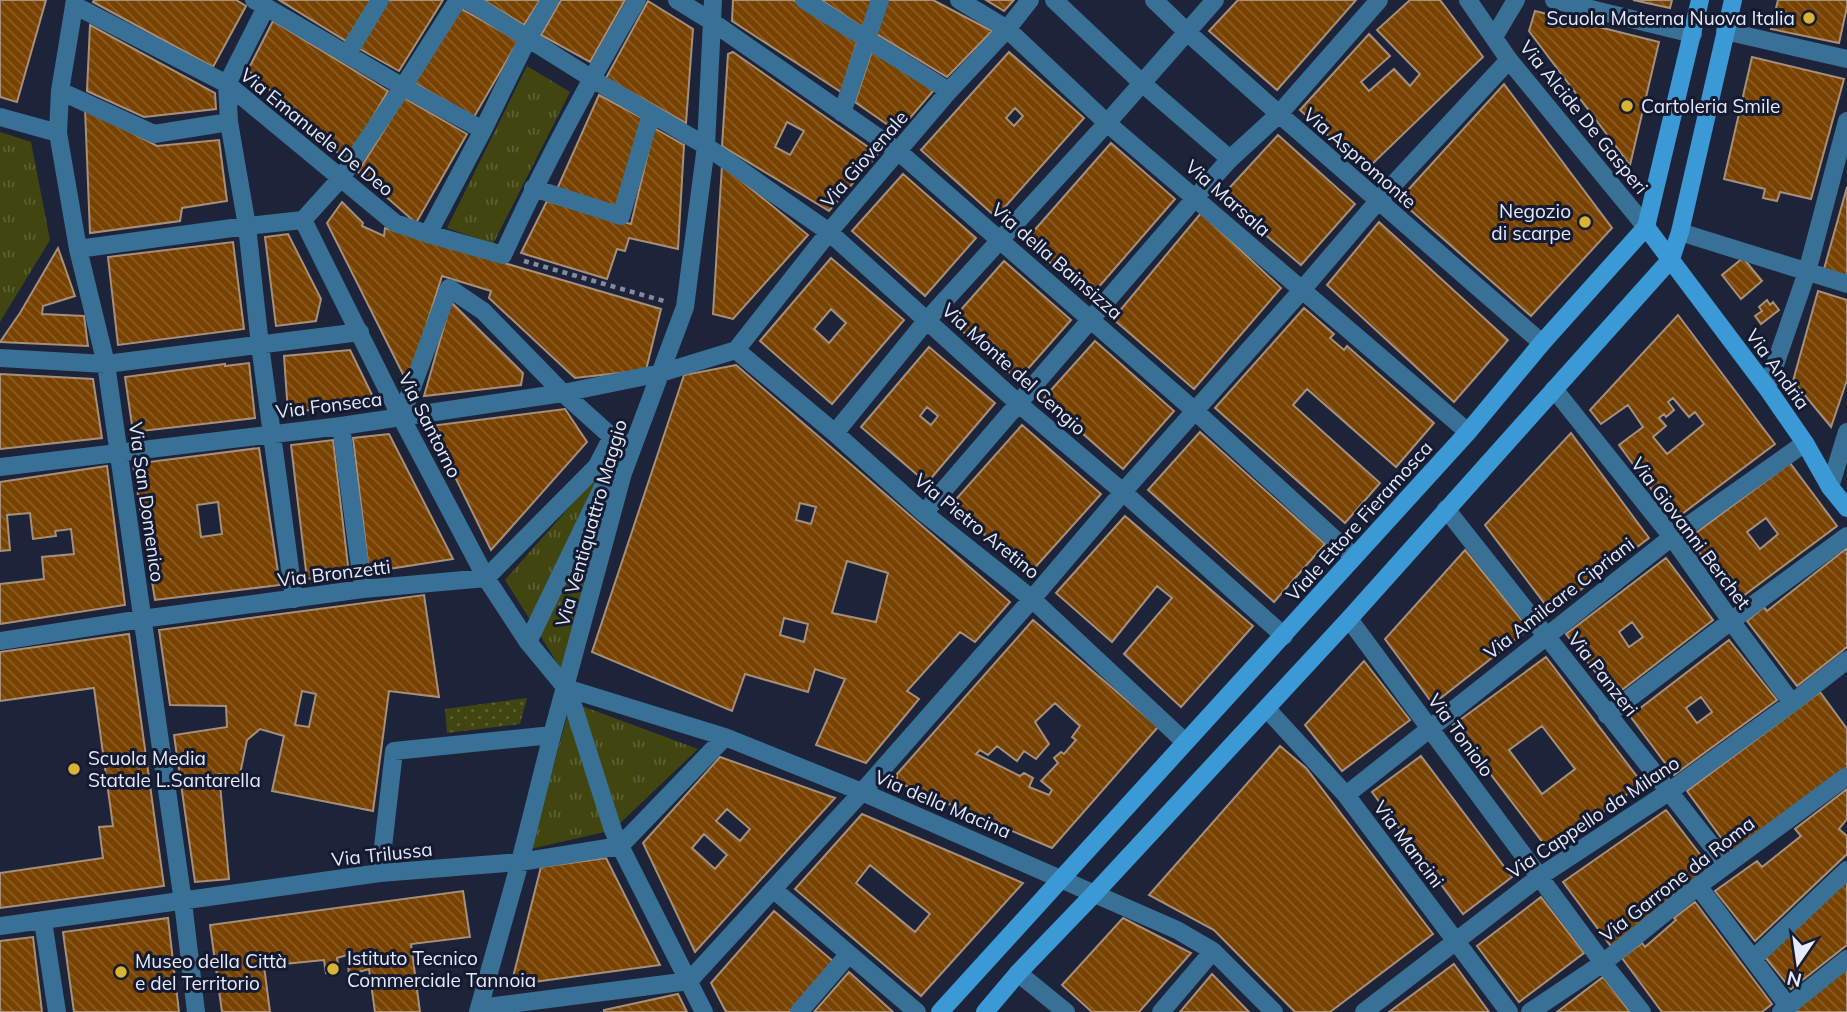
<svg xmlns="http://www.w3.org/2000/svg" width="1847" height="1012" font-family="Mulish,sans-serif">
<style>
.grass{fill:url(#grass-dots)}
.park{fill:url(#park-tufts)}
.building{fill:url(#building-back-hatch);stroke:#a78f7a;stroke-width:2;fill-rule:evenodd}
.lines{fill:none;stroke-linecap:round;stroke-linejoin:round}
.path{stroke:#858b9d;stroke-width:4.5;stroke-dasharray:5 5;stroke-linecap:butt}
.pedestrian{stroke:#397095;stroke-width:18}
.minor{stroke:#397095;stroke-width:18}
.secondary{stroke:#3b99d6;stroke-width:18}
.poi-dot{fill:#d9b434;stroke:#141a2f;stroke-width:2.5}
.labels{text-anchor:middle;stroke-width:6;stroke-linejoin:round;paint-order:stroke}
.poi-label{font-size:19px;fill:#e5ebfa;stroke:#141a2f;text-anchor:start}
.street-label{font-size:19px;fill:#e5ebfa;stroke:#141a2f}
</style>
<defs>
<pattern id="grass-dots" width="8" height="8" patternUnits="userSpaceOnUse" patternTransform="scale(1.75)"><rect width="8" height="8" fill="#414610"/><path d="M2 2h.1M6 6h.1" fill="none" stroke="#5c6134" stroke-width="1.8" stroke-linecap="round"/></pattern>
<pattern id="park-tufts" width="24" height="20" patternUnits="userSpaceOnUse" patternTransform="scale(1.75)"><rect width="24" height="20" fill="#414610"/><path d="M3 7l-1-3M5 7V3M7 7l1-3M15 17l-1-3M17 17v-4M19 17l1-3" fill="none" stroke="#5c6134"/></pattern>
<pattern id="building-back-hatch" width="6" height="6" patternUnits="userSpaceOnUse" patternTransform="scale(1.75)"><rect width="6" height="6" fill="#784201"/><path d="M-1 5l2 2M0 0l6 6M5-1l2 2" fill="none" stroke="#8b5d27"/></pattern>
</defs>
<rect width="100%" height="100%" fill="#1d2439"/>
<path class="grass" d="M527 698 520 724 447 733 445 709Z"/>
<path class="park" d="M527 66 570 92 493 244 447 228Z
M0 132 31 142 50 240 0 322Z
M604 468 617 472 563 672 505 580Z
M571 702 698 749 613 830 531 849Z"/>
<path class="building" d="M0 0H46L17 102 0 97Z
M94 0H236L246 6 213 67 93 2Z
M279 0H371L346 41Z
M387 0H443L399 71 358 48Z
M483 0H540L524 25Z
M561 0H625L590 62 541 35Z
M733 0H793L858 39 841 92 732 21Z
M821 0H873L864 28Z
M886 0H933L992 31 947 77 875 33Z
M986 0H1014L1004 11Z
M1238 0H1356L1277 90 1209 31Z
M1410 0H1440L1483 57 1366 170 1300 110 1369 34 1390 56 1361 82 1369 91 1394 69 1410 86 1420 74 1377 30Z
M1633 0H1672L1670 8Z
M1778 0H1847V7L1839 43 1771 29Z
M648 1 693 29 686 123 606 78Z
M460 8 518 41 474 117 413 82Z
M1535 11 1659 42 1630 165 1529 31Z
M273 21 388 91 347 161 248 70Z
M90 25 215 93 216 109 144 117 87 91Z
M872 51 934 90 898 132 855 102Z
M733 52 878 154 829 211 722 146 728 54ZM787 122 804 131 790 155 775 147Z
M1009 52 1084 118 996 217 921 150ZM1015 108 1023 116 1014 126 1006 118Z
M1752 57 1844 79 1811 199 1780 192 1777 201 1763 198 1765 189 1724 179Z
M1504 84 1612 228 1531 316 1399 200Z
M599 95 644 119 617 207 557 189Z
M404 98 467 134 416 223 358 172Z
M85 108 157 146 219 140 227 201 182 208 180 221 90 233Z
M654 128 684 145 678 249 629 238 625 251 617 249 607 279 521 253 547 201 631 224Z
M1278 135 1355 204 1301 265 1221 197Z
M1111 143 1175 199 1090 297 1025 241Z
M722 165 808 235 733 319 713 314Z
M903 174 976 238 925 296 852 231Z
M1847 187V276L1824 269Z
M342 202 363 223 362 226 384 236 385 228 661 309 646 370 575 378 489 298 491 291 442 276 410 377 405 378 327 223Z
M1201 213 1281 288 1194 389 1113 319Z
M1379 222 1508 340 1454 402 1327 285Z
M288 234 321 299 316 321 276 326 265 237Z
M233 242 244 329 118 345 108 257Z
M58 248 75 296 43 306 42 314 84 316 88 346 0 342 20 313Z
M831 258 904 320 832 404 760 341ZM831 309 846 323 829 343 814 329Z
M1743 258 1762 281 1741 299 1722 275Z
M1004 261 1071 320 1018 380 951 321Z
M1818 291 1847 300V380L1831 427 1793 381Z
M1767 300 1770 305 1773 302 1779 310 1761 324 1755 316 1762 311 1759 307Z
M451 302 523 373 521 385 424 396Z
M1304 308 1334 334 1330 338 1344 350 1347 346 1434 423 1396 467 1307 389 1293 405 1380 483 1345 523 1215 408Z
M1678 315 1775 444 1674 520 1619 445 1643 427 1628 405 1601 424 1590 410ZM1673 398 1689 417 1695 412 1704 424 1667 454 1653 437 1666 426 1659 418 1664 414 1666 417 1674 410 1668 402Z
M1095 341 1174 411 1123 469 1043 399Z
M929 347 995 403 927 483 861 427ZM927 407 938 416 931 425 920 416Z
M350 350 375 401 288 413 284 356Z
M249 363 255 418 133 432 125 377 225 364V366Z
M736 365 1010 602 975 642 960 632 907 691 919 699 866 763 816 745 845 679 815 669 808 692 745 674 732 711 592 652 684 375ZM800 503 816 507 811 524 796 520ZM847 561 888 573 876 622 832 613ZM784 618 808 624 804 642 780 635Z
M0 374 93 379 102 438 0 449Z
M565 409 587 442 491 550 430 426Z
M1022 425 1101 494 1030 573 950 506Z
M1200 432 1325 544 1274 602 1148 490Z
M1571 433 1649 538 1551 612 1485 525Z
M389 434 453 559 369 572 353 438Z
M333 440 349 574 307 579 291 445Z
M259 448 280 585 155 600 133 464ZM218 502 222 534 201 537 197 505Z
M1790 463 1837 526 1735 602 1689 538ZM1766 518 1778 534 1760 549 1747 532Z
M107 466 125 605 0 624V584L44 579 42 557 74 554 71 529 55 531 56 536 33 539 30 513 7 515 10 550 0 551V482Z
M1125 516 1253 626 1181 707 1124 654 1172 598 1157 586 1112 642 1056 593Z
M1847 548V647L1797 686 1747 621 1764 607 1767 611Z
M1465 550 1529 629 1433 704 1385 639Z
M1666 558 1713 620 1614 696 1566 634ZM1632 622 1643 637 1629 647 1619 632Z
M424 595 439 697 389 691 373 811 272 791 284 736 260 729 247 740 239 779 219 774 229 879 195 882 174 735 227 727 226 706 170 705 159 630ZM302 691 316 694 309 727 295 725Z
M1033 620 1158 727 1052 848 897 782V774ZM1055 703 1080 726 1072 737 1076 740 1064 754 1061 752 1054 758 1058 763 1041 781 1052 790 1049 795 1029 787 1033 778 1024 773 1020 776 976 754 980 750 988 755 997 746 1017 761 1024 751 1036 759 1049 744 1035 722Z
M129 634 164 886 0 908V873L103 858 99 827 113 826 94 688 0 701V652Z
M1729 640 1777 700 1674 775 1630 716ZM1701 697 1712 712 1697 723 1686 708Z
M1546 657 1642 783 1550 852 1453 725ZM1542 726 1575 769 1542 794 1509 750Z
M1364 661 1410 720 1342 771 1305 725Z
M1820 692 1847 729V770L1733 854 1687 791Z
M1280 746 1306 768 1433 934 1330 1012H1295L1214 930 1149 895Z
M1421 756 1512 877 1463 914 1372 792Z
M720 757 835 798 695 952 643 843ZM727 809 750 829 740 841 716 821ZM704 834 727 855 715 869 692 848Z
M1847 789V819L1839 829 1847 836V854L1755 941 1715 891 1757 861 1762 867 1801 836 1795 829Z
M1666 810 1712 870 1613 949 1563 882Z
M862 814 1023 883 921 996 795 889ZM870 865 930 914 915 932 856 883Z
M606 858 660 965 511 985 541 867Z
M1847 880V945L1791 989 1765 957Z
M463 891 470 937 411 944 420 1012H375L369 969 349 975 347 955 337 958 339 971 326 973 324 960 264 966 270 1012H222L210 925Z
M1541 897 1584 953 1519 1002 1477 946Z
M1695 902 1772 1004 1762 1012H1662L1622 958 1642 943 1645 947 1676 920 1674 918Z
M774 911 834 962 790 1012H726L711 983Z
M168 918 179 1012H74L63 932Z
M1123 918 1191 953 1139 1012H1092L1062 985Z
M33 937 42 1012H0V941Z
M1454 964 1489 1012H1389Z
M1847 967V1012H1790Z
M849 972 893 1012H814Z
M1212 974 1249 1012H1180Z
M1603 977 1630 1012H1557Z
M678 994 687 1012H604V1010Z"/>
<g class="lines">
<path class="path" d="M524 261 664 301"/>
<path class="pedestrian" d="M1054 0 1143 84 1230 159
M1107 123 1187 32
M528 642 611 470
M565 680 613 830 620 846"/>
<path class="minor" d="M75 0 60 91 58 133 78 249 106 364 183 902 196 1012
M254 0 403 87 483 130
M458 0 403 87 341 178 303 220 401 417 486 578 528 642 566 688 725 737 862 792 1177 930 1213 951 1274 1012
M467 0 591 78 706 146 829 232 1019 404 1123 492 1284 636
M677 0 711 21 899 152 1195 411 1354 557
M804 0 949 91
M959 0 1007 29 1107 123 1468 432
M1154 0 1187 32 1279 114 1542 343
M1468 0 1509 60 1646 227
M1554 0 1693 34
M74 5 227 84 395 223 428 234 503 255C543 167 588 83 637 0
M266 7 227 84 229 122 247 226 260 345 294 599
M1725 31 1847 59
M1187 32 1215 0
M1494 37 1516 0
M348 53 380 0
M60 91 154 134 229 122
M842 113 880 0
M0 117 58 133
M533 188 621 216 651 114
M1680 232 1847 284
M428 234 483 130 528 38 550 0
M78 249 247 226 303 220
M736 350 835 433 924 513 1032 599 1185 742
M736 350 829 232 949 91 1007 29 1030 0
M0 358 106 364 360 332
M1767 388 1807 272 1847 121
M1554 389 1672 537 1731 621 1792 703
M401 417 449 288 483 311 563 393 612 437 623 442
M341 426 363 589
M835 433 927 320 1107 123
M0 467 341 426 563 393 661 373 736 350
M1830 487 1847 432
M1446 509 1727 865
M924 513 1196 197 1230 159 1279 114 1379 0
M1349 619 1603 963 1642 1012
M0 641 142 619 363 589 486 578 597 466 612 437
M1267 709 1346 795 1509 1012
M1607 715 1731 621 1847 536
M1346 795 1672 537 1805 443
M620 846 704 1012
M380 873 394 751 552 735
M1698 886 1788 1006
M773 889 917 1012
M43 921 57 1012
M0 926 380 873 520 862 620 846 725 737
M1753 959 1847 870
M1018 973 1066 1012
M479 1008 689 981 862 792 1032 599 1123 492 1302 290 1378 201 1509 60
M478 1012 520 862 552 735 623 473 685 307 706 146 713 0
M799 1012 849 954
M1161 1012 1213 951
M1364 1012 1539 877 1670 791 1792 703 1847 660
M1530 1012 1603 963 1698 886 1847 776
M1781 1012 1847 959"/>
<path class="secondary" d="M1646 227 1767 388 1805 443 1830 487 1847 508
M940 1012 1468 432 1542 343 1646 227 1700 0
M985 1012 1018 973 1094 894 1349 619 1671 259 1680 232 1733 0"/>
</g>
<g class="poi-dot">
<circle cx="1809" cy="18" r="7"/>
<circle cx="1627" cy="106" r="7"/>
<circle cx="1585" cy="222" r="7"/>
<circle cx="74" cy="769" r="7"/>
<circle cx="333" cy="969" r="7"/>
<circle cx="121" cy="972" r="7"/>
</g>
<g class="labels">
<g class="poi-label">
<text x="1795" y="25" text-anchor="end">Scuola Materna Nuova Italia</text>
<text x="1641" y="113">Cartoleria Smile</text>
<text x="1571" y="218" text-anchor="end">Negozio<tspan x="1571" dy="22">di scarpe</tspan></text>
<text x="88" y="765">Scuola Media<tspan x="88" dy="22">Statale L.Santarella</tspan></text>
<text x="347" y="965">Istituto Tecnico<tspan x="347" dy="22">Commerciale Tannoia</tspan></text>
<text x="135" y="968">Museo della Città<tspan x="135" dy="22">e del Territorio</tspan></text>
</g>
<g class="street-label">
<text transform="translate(1584 117) rotate(51)" y="7">Via Alcide De Gasperi</text>
<text transform="translate(317 132) rotate(39)" y="7">Via Emanuele De Deo</text>
<text transform="translate(1360 158) rotate(41)" y="7">Via Aspromonte</text>
<text transform="translate(864 159) rotate(-49)" y="7">Via Giovenale</text>
<text transform="translate(1228 198) rotate(41)" y="7">Via Marsala</text>
<text transform="translate(1057 261) rotate(41)" y="7">Via della Bainsizza</text>
<text transform="translate(1014 369) rotate(42)" y="7">Via Monte del Cengio</text>
<text transform="translate(1778 369) rotate(54)" y="7">Via Andria</text>
<text transform="translate(329 405) rotate(-7)" y="7">Via Fonseca</text>
<text transform="translate(430 425) rotate(63)" y="7">Via Santorno</text>
<text transform="translate(147 502) rotate(82)" y="7">Via San Domenico</text>
<text transform="translate(1359 521) rotate(-48)" y="7">Viale Ettore Fieramosca</text>
<text transform="translate(591 523) rotate(-74)" y="7">Via Ventiquattro Maggio</text>
<text transform="translate(977 526) rotate(39)" y="7">Via Pietro Aretino</text>
<text transform="translate(1691 533) rotate(53)" y="7">Via Giovanni Berchet</text>
<text transform="translate(334 573) rotate(-7)" y="7">Via Bronzetti</text>
<text transform="translate(1559 598) rotate(-38)" y="7">Via Amilcare Cipriani</text>
<text transform="translate(1603 674) rotate(52)" y="7">Via Panzeri</text>
<text transform="translate(1461 735) rotate(54)" y="7">Via Toniolo</text>
<text transform="translate(943 804) rotate(23)" y="7">Via della Macina</text>
<text transform="translate(1593 817) rotate(-34)" y="7">Via Cappello da Milano</text>
<text transform="translate(1409 844) rotate(53)" y="7">Via Mancini</text>
<text transform="translate(382 854) rotate(-6)" y="7">Via Trilussa</text>
<text transform="translate(1677 879) rotate(-38)" y="7">Via Garrone da Roma</text>
</g>
</g>
<g transform="translate(1798 963) rotate(193)" stroke="#141a2f" stroke-width="5" paint-order="stroke">
<path d="M0-5L12 26L0 18L-12 26Z" fill="#e5ebfa"/>
<text y="-10" font-size="19" font-weight="bold" text-anchor="middle" fill="#e5ebfa">N</text>
</g>
</svg>
